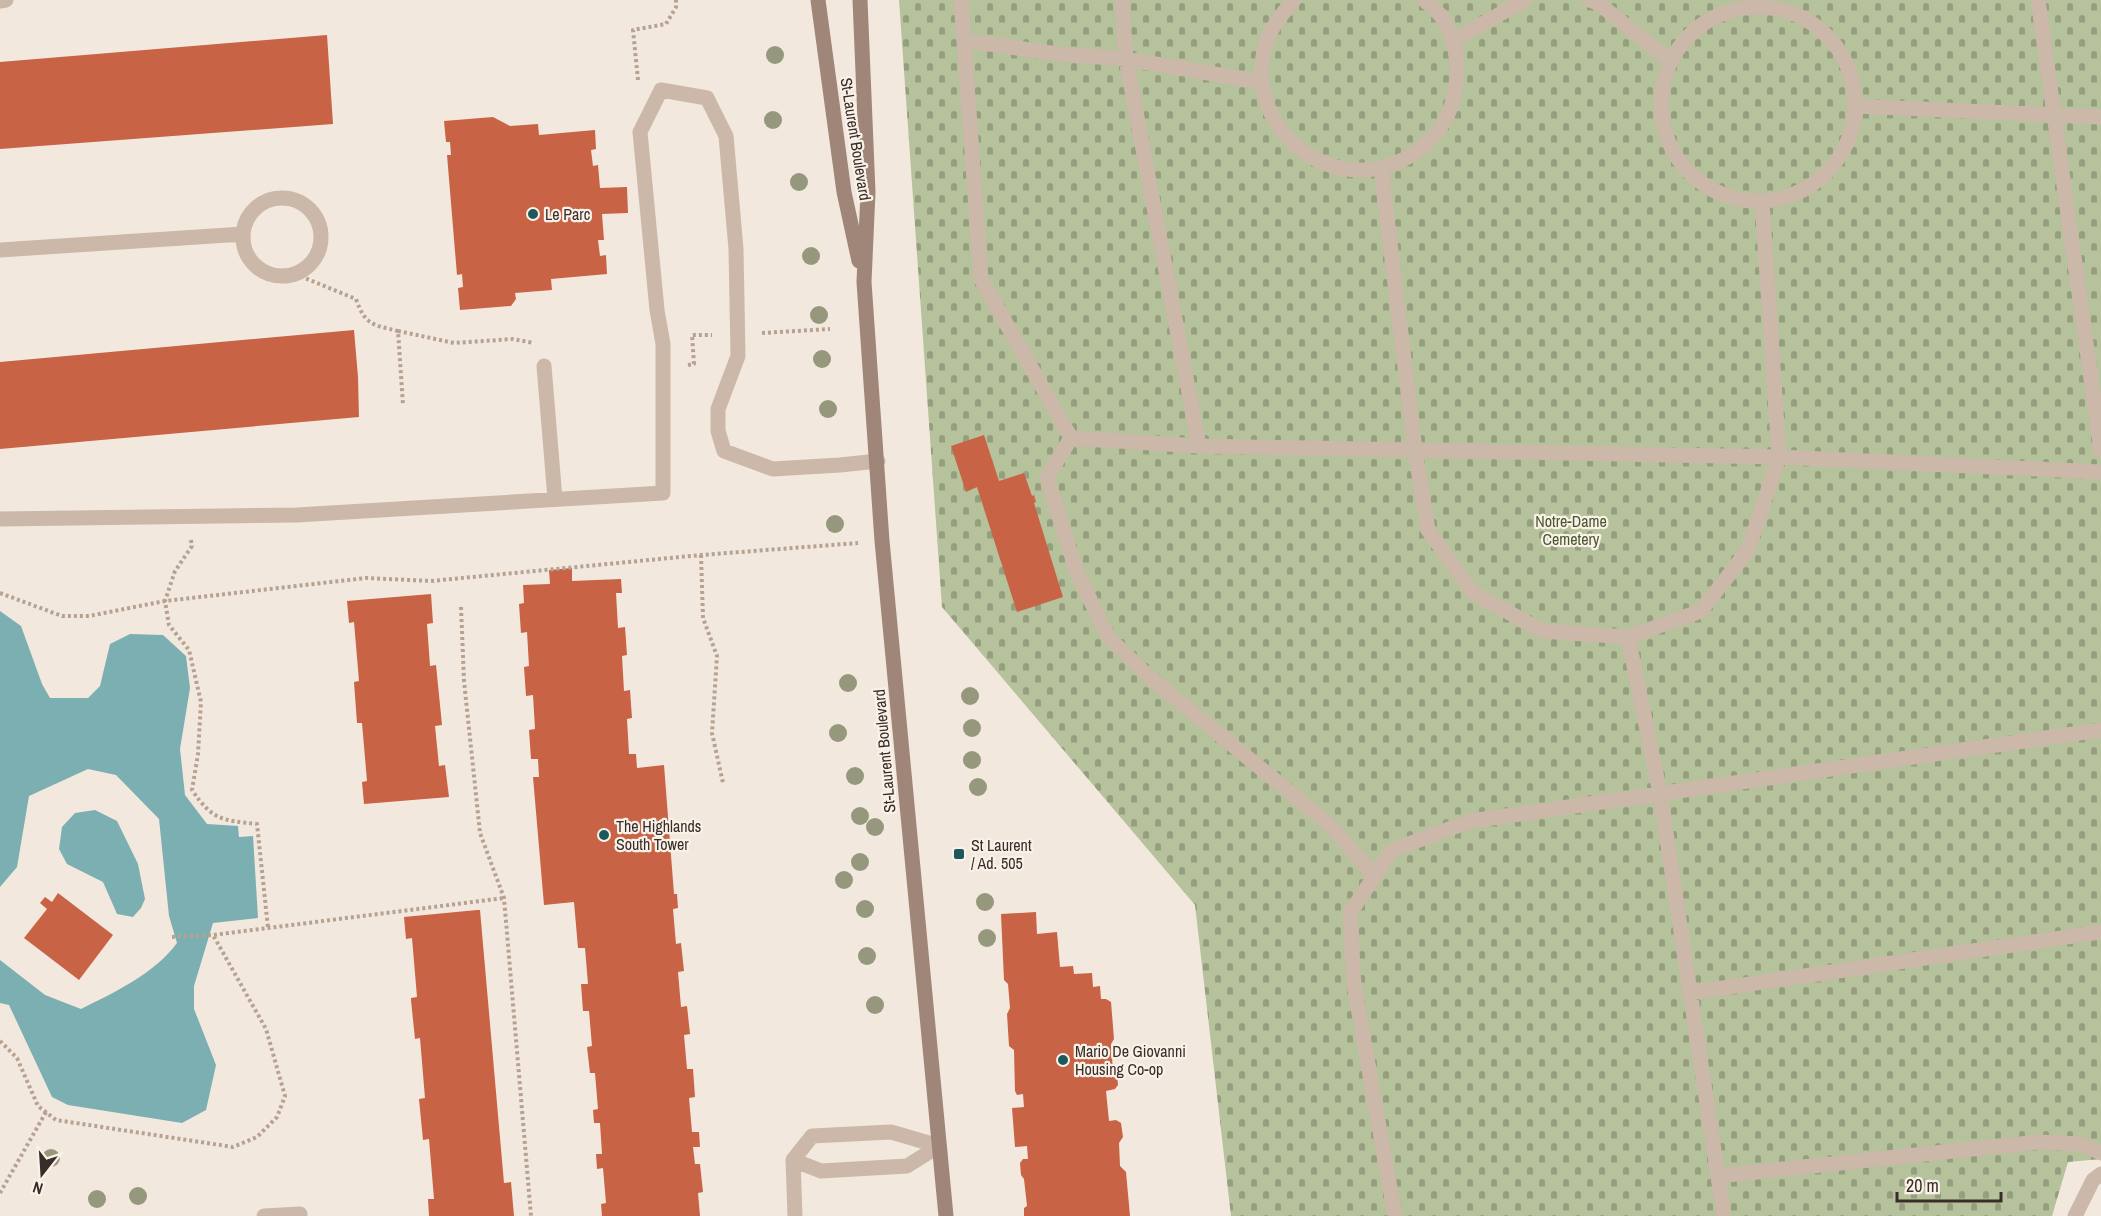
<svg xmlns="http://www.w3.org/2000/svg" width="2101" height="1216" font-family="'Archivo Narrow',sans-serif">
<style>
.cemetery{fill:url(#cemetery-stones)}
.water{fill:#7bafb1}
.building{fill:#c86345}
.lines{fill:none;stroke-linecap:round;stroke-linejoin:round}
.path{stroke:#b7a292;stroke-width:4;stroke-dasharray:3 3;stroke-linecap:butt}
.service{stroke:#cbb8a8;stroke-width:15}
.secondary{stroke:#9f8679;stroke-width:15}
.tree{fill:#95987c}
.poi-dot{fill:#1d585b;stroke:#faf2e9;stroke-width:2}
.labels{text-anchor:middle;stroke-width:4.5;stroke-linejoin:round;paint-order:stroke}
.street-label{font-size:16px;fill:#382d29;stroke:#faf2e9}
.poi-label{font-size:16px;fill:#382d29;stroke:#faf2e9;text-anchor:start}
.park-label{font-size:16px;fill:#48572c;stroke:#faf2e9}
</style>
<defs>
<pattern id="cemetery-stones" width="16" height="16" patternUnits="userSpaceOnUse" patternTransform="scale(1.5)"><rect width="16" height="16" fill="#b6c29c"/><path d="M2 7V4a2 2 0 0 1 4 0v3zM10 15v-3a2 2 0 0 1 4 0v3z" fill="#959e7f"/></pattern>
</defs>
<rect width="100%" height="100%" fill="#f3e8dd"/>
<path class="cemetery" d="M899 0H2101V1159L2068 1162 2052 1216H1231L1195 905 942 607Z"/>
<path class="water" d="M0 611 21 626 42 684 50 698H88L100 686 110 644 130 634 163 635 186 656 190 688 180 749 185 795 207 824 238 826 239 837 253 836 258 918 213 923 194 986V1009L216 1065 206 1110 182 1123 68 1105 52 1097 9 1005 0 1003V960L45 995 81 1009C115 992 154 974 177 943L169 916 159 819 116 775 88 769 29 796 17 867 0 887Z
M95 810 117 821 138 864 145 899 141 908 133 917 117 914 103 882 67 864 59 849 62 827 75 813Z"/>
<path class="building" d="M327 35 333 124 0 149V62Z
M493 117 510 126 538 124 539 135 595 130 596 149 591 150 593 166 598 165 600 188 627 187 628 213 602 214 604 240H598L600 256 606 255 607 274 551 279 552 290 515 293 516 299 511 306 460 310 458 288 463 287 462 274 457 275 447 155H451L450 142H446L444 121Z
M354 330 358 377 359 417 0 449V362Z
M984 435 999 481 1024 473 1032 496 1034 495 1036 502 1034 503 1063 597 1017 612 977 487 966 492 951 446Z
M572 568V581L621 579 622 593H616L618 628 625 627 627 655 622 656 624 691 630 690 632 718 627 719 629 754H636L637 768 664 765 674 894H677L678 908 673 909 676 944 681 943 684 971 678 972 681 1007 687 1006 690 1034 684 1035 687 1069H693L695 1097 689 1098 692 1132H699L700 1147H693L695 1164H700L703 1192 698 1193 700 1216H602L601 1204 606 1203 603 1168 597 1169 596 1154H602L600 1123H594L593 1110 598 1109 595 1073H590L587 1047 592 1046 589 1011H583L581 984H588L585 948H578L574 902 544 905 533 777H539L538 759H531L529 730 535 729 533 695 526 696 524 667 529 666 527 632 521 633 519 604 524 603 523 585 550 584 549 570Z
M431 594 433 623 427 624 430 666 436 665 442 725 435 726 439 766 445 765 449 797 364 804 362 782 367 781 362 723H357L354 682 359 681 354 622 349 623 347 601Z
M58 893 113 935 79 980 24 938 47 909 40 903 45 897 52 902Z
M477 910H480L504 1183 511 1182 514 1216H429L428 1199H434L429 1139 423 1140 419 1099 425 1098 420 1038 415 1039 411 1000V998L417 997 412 938 406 939 404 917Z
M1036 912 1037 934 1057 932 1060 967 1073 966 1074 974 1092 973 1093 987 1100 986 1101 999H1106L1111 1002 1114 1039 1111 1044 1113 1071 1117 1074 1118 1085 1115 1089 1106 1091 1109 1121 1116 1120 1121 1123 1123 1137 1119 1143 1120 1166 1126 1172 1130 1216H1024V1208L1027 1206 1024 1179 1021 1175 1020 1163 1023 1159H1028L1027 1146 1015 1147 1012 1108 1024 1107 1023 1094 1017 1095 1015 1091 1014 1050 1009 1046 1007 1014 1010 1008 1008 984 1004 980 1001 914Z"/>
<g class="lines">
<path class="path" d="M638 80 633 30 666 24 676 7V0
M295 274 356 299C365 325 373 325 398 331L403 405
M398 331 454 343 513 339 534 343
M762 333 830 329
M688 365 694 364 692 335H712
M191 540 192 546 175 571 165 601 169 625 189 650 201 702 198 754 192 790C213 821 222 820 257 824L268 928
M701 555 703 618 717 656 712 733 723 783
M0 593 62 616H89L165 601 366 578 431 581 701 555 858 543
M461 607 464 681 480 833 504 898 531 1216
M172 937 213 935 504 898
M0 1041 17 1058 38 1106 56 1120 233 1147 257 1137 277 1117 285 1096 266 1029 213 935
M0 1193 46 1112"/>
<path class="service" d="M961 0 981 279 1071 438 1199 446 1779 457 2101 472
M1122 0 1126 59 1199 446
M1294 0C1281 15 1268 31 1264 50 1245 141 1349 206 1421 148 1438 134 1450 117 1454 95 1460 69 1457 39 1441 16 1436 10 1430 5 1424 0
M1589 0 1598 3 1670 61
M2038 0 2101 450
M0 1 6 0
M1661 104a97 97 0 1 1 194 0a97 97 0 1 1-194 0Z
M964 40 1057 54 1126 59 1261 82
M1452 41 1525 0
M1854 106 2101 117
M1381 168 1415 450 1428 530 1473 593 1543 631 1628 637 1701 611 1748 550 1779 457 1762 201
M243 237a39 39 0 1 1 78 0a39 39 0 1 1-78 0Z
M0 250 243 234
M544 366 555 499
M1071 438 1047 477 1076 570 1108 637 1147 675 1331 826 1374 876
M0 519 297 515 663 493V344L657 310 640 132 661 90 707 98 726 136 736 249 738 356 718 409V431L724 451 773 469 840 465 878 461
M1628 637 1660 793 1724 1216
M1689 993 2101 932
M793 1160 821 1171 907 1166 939 1146
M1718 1176 2038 1142 2081 1144 2101 1153
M264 1216 300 1214
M795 1216 793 1160 812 1136 891 1132 939 1146
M1395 1216 1354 985 1350 913 1392 850 1471 821 2101 730
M2075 1216 2093 1180 2101 1174"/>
<path class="secondary" d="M818 0 844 192 859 261
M860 0 868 192 864 282 882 541 946 1216"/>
</g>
<g class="tree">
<circle cx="775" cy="55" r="9"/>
<circle cx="773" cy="120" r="9"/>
<circle cx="799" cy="182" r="9"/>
<circle cx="811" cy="256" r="9"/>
<circle cx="819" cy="315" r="9"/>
<circle cx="822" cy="359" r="9"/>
<circle cx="828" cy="409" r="9"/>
<circle cx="835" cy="524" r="9"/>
<circle cx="848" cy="683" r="9"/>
<circle cx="970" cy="696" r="9"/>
<circle cx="972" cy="728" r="9"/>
<circle cx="838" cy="733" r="9"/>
<circle cx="972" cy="760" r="9"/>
<circle cx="855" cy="776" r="9"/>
<circle cx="978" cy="787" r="9"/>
<circle cx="860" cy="816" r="9"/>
<circle cx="875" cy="827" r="9"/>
<circle cx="860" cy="862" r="9"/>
<circle cx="844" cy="880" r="9"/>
<circle cx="985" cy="902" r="9"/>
<circle cx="865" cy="909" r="9"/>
<circle cx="987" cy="938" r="9"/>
<circle cx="867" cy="956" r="9"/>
<circle cx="875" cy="1005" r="9"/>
<circle cx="51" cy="1158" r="9"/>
<circle cx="138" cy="1196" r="9"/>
<circle cx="97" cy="1199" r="9"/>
</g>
<g class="poi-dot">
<circle cx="533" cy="214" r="6"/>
<circle cx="604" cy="835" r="6"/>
<rect x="953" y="848" width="12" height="12" rx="3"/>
<circle cx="1063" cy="1060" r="6"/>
</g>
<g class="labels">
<g class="street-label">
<text transform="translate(856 139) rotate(81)" y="6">St-Laurent Boulevard</text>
<text transform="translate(884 751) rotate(-95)" y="6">St-Laurent Boulevard</text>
</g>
<g class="poi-label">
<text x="545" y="220">Le Parc</text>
<text x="616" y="832">The Highlands<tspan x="616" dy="18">South Tower</tspan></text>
<text x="971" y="851">St Laurent<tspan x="971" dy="18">/ Ad. 505</tspan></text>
<text x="1075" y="1057">Mario De Giovanni<tspan x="1075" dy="18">Housing Co-op</tspan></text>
</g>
<g class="park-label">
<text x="1571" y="527">Notre-Dame<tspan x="1571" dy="18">Cemetery</tspan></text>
</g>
</g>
<g transform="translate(42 1174) rotate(197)" stroke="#faf2e9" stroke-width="4.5" paint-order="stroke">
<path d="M0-4.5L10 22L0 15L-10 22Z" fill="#382d29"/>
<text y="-9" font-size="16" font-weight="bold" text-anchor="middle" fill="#382d29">N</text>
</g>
<path d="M1897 1192v9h104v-9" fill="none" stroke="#382d29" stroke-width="3"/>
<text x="1906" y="1192" font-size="18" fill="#382d29" stroke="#faf2e9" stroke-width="4.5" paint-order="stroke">20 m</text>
</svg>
